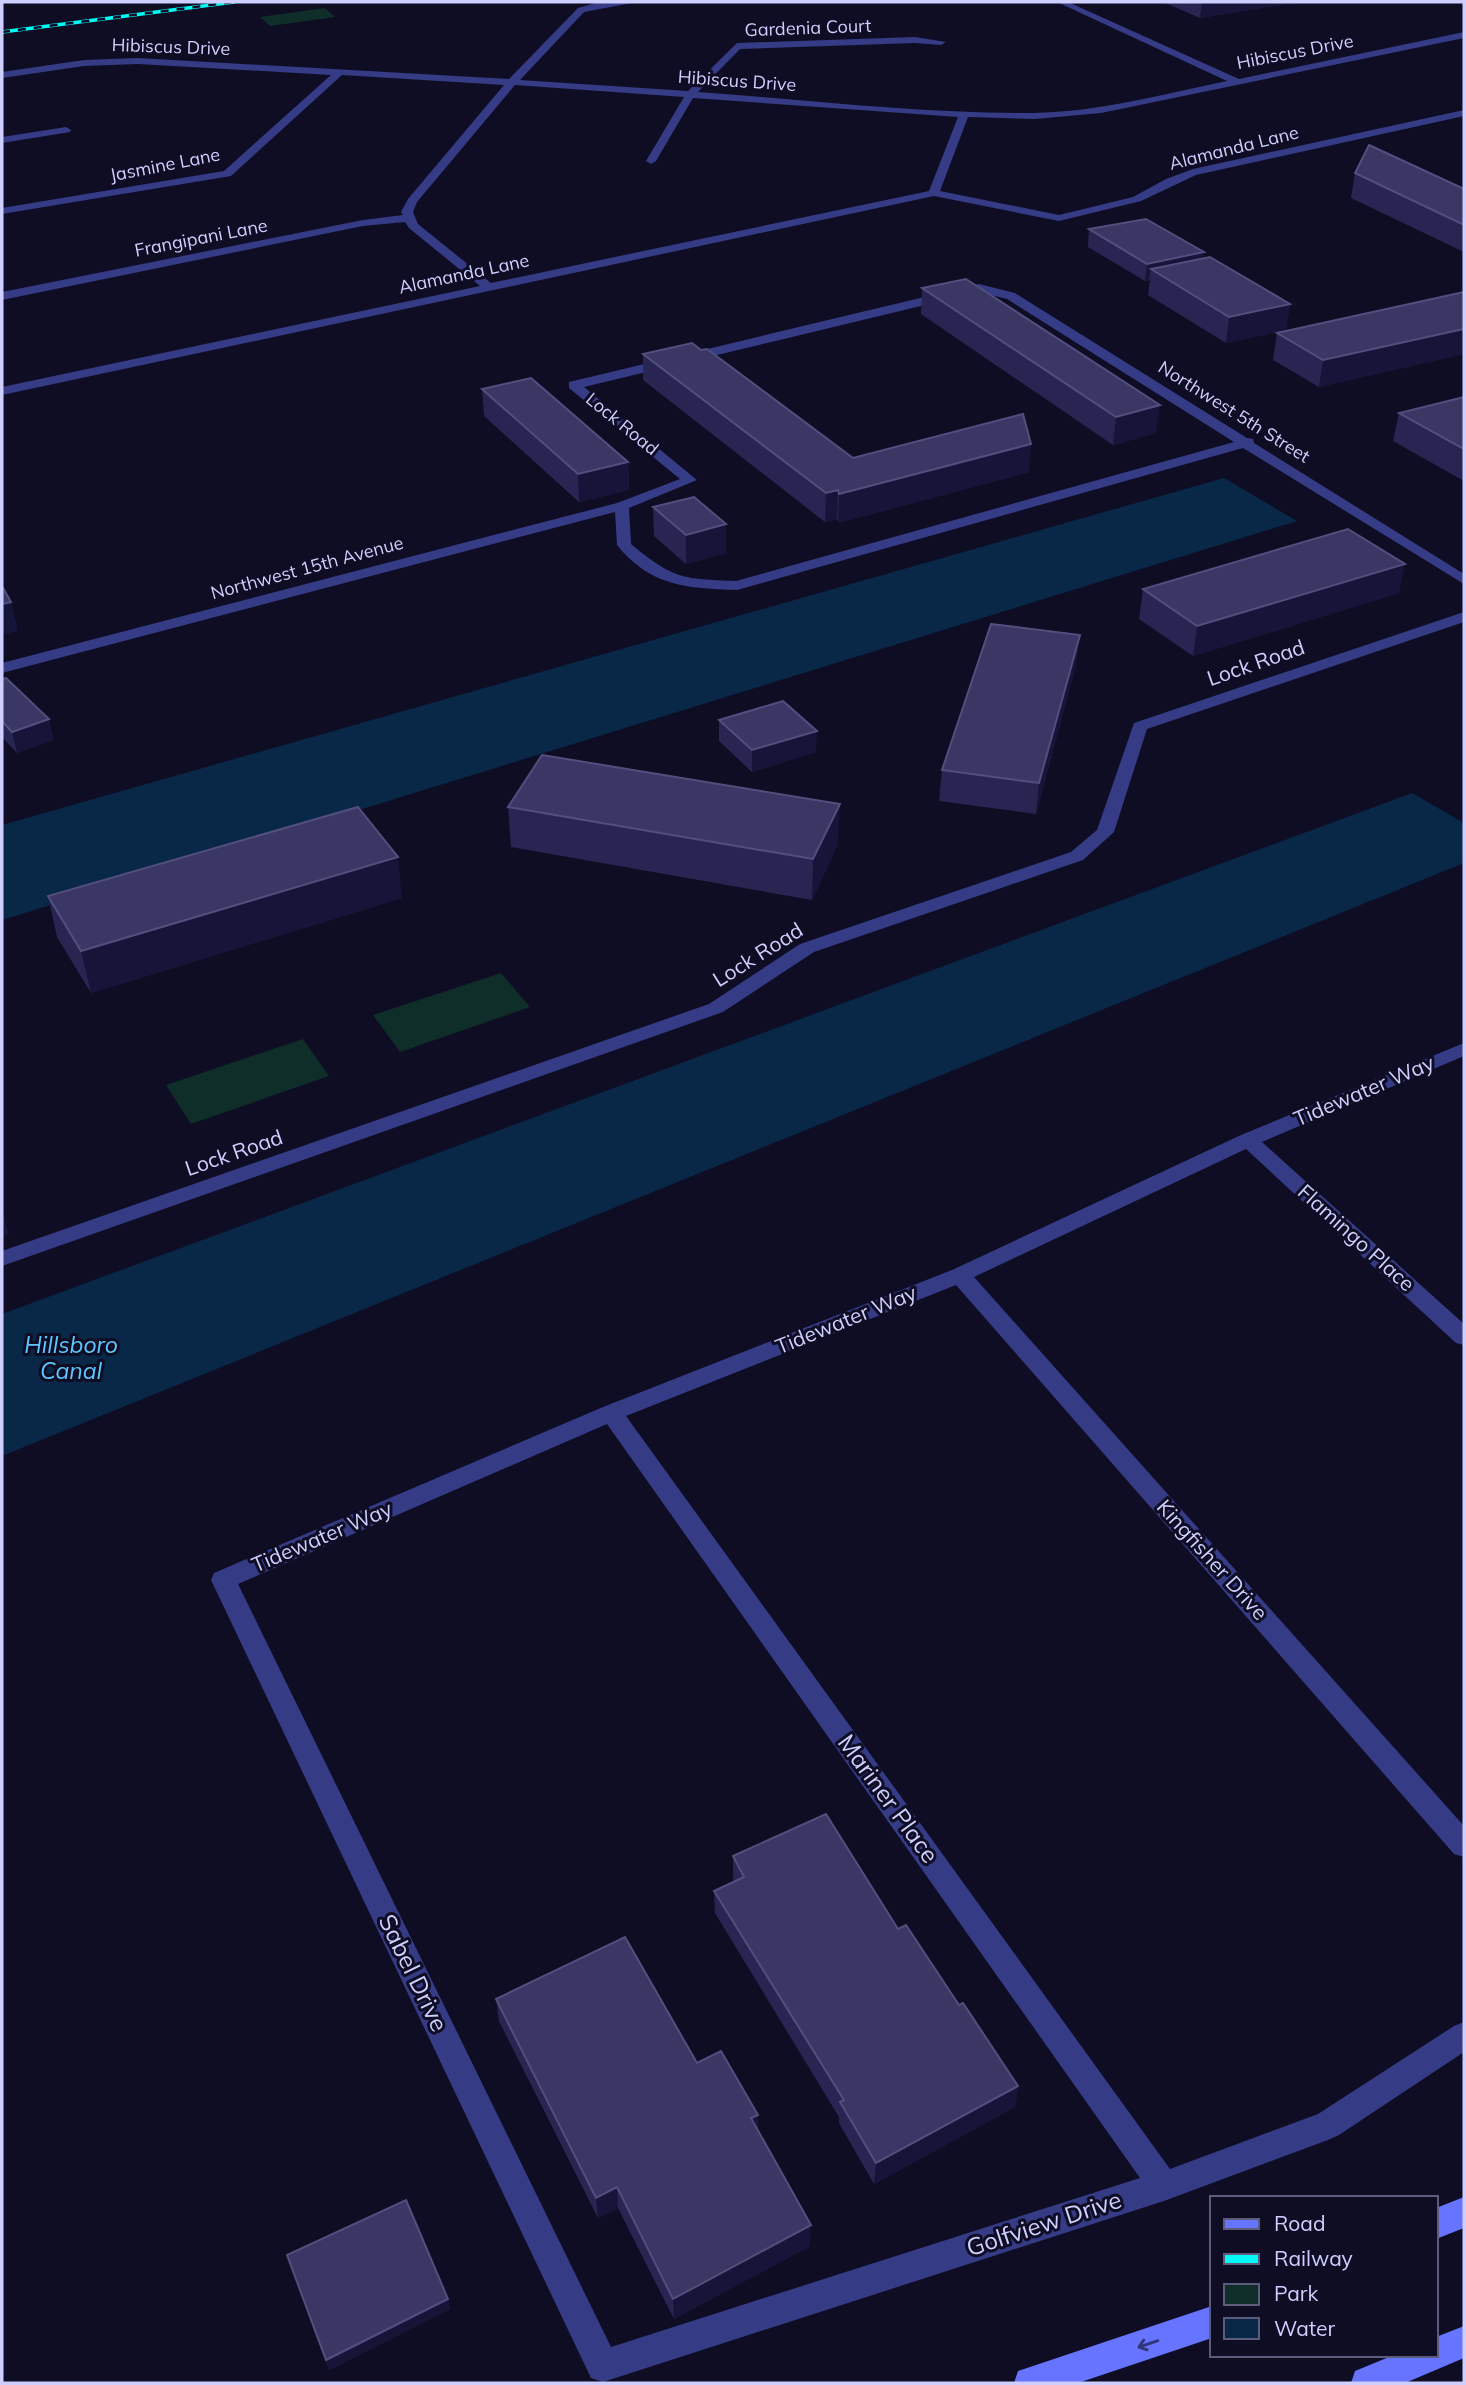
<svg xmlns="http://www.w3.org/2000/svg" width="1466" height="2385" font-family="Mulish,sans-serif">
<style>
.green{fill:#0f2e29}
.water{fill:#092747}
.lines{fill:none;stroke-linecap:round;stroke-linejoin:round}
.street{fill:#353b85;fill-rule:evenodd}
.secondary{fill:#6674ff;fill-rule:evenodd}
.rail-casing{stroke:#00faf6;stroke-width:3.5}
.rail{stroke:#0e0d24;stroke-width:2.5;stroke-dasharray:8;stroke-linecap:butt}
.wall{fill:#292553}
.shaded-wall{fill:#161438}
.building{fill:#3a3765;stroke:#524f7e;stroke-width:2}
.oneway{stroke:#31367c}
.labels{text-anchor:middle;stroke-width:6;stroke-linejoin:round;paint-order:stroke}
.far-street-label{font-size:18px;fill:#cfcfff;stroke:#0e0d24}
.street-label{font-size:21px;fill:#cfcfff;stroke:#0e0d24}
.water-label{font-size:23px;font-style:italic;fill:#5dc7ff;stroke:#0e0d24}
.near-street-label{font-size:24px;fill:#cfcfff;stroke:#0e0d24}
</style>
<rect width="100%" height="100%" fill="#0e0d24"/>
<path class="green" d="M325 8 335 17 270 26 260 17Z
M501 973 530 1007 400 1052 373 1015Z
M303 1039 329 1076 191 1124 166 1085Z"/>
<path class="water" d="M1224 478 1297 521 2 920V825Z
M1412 793 1464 823V863L2 1456V1314Z"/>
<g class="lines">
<path class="street" d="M599 2H637L584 12 520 80 688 91 737 43 915 37 946 42 941 45 915 43 740 49 698 92C809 100 922 114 1033 113 1099 112 1164 94 1227 81L1057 2H1068L1239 79 1464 32V38L1101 113 1035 119 968 117 940 191 1059 215 1133 197 1166 179 1193 169 1464 110V116L1196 175 1141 201 1059 221 934 196 2 395V387L480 286 409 228 405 222 363 226 2 300V292L363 220 403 215 401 212 408 199 504 85 342 75 231 176 2 214V208L224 171 331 75 138 64 84 66 2 78V72L84 60 138 58 509 79 578 8ZM515 85 684 97 646 161 651 164 656 161 693 98 958 117 929 191 491 283 418 224 413 212 417 202Z
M66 127 71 130 70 132 2 143V137Z
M979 284 1015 293 1247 438 1253 439 1254 443 1464 574V584L1243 448 737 590C687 588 651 587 617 545L615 512 2 673V663L617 503 680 479 569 388V382ZM979 292 1007 299 1234 442 736 581C683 579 673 579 631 544L629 508 697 480 584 387Z
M1464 612V622L1147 729 1114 832 1083 860 814 952 723 1012 2 1266V1251L709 1004 800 944 1071 852 1097 830 1134 723Z
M1464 1043V1056L1262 1142 1464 1324V1345L1456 1343 1246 1149 974 1277 1464 1826V1857L1454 1854 956 1285 626 1416 1170 2169 1318 2114 1454 2026 1464 2022V2052L1339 2135 1328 2140 1164 2201 603 2382 591 2378 211 1580 214 1573 603 1407 952 1270 1241 1135ZM607 1424 1140 2178 611 2347 238 1584Z"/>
<path class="secondary" d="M1464 2197V2228L1436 2239V2208Z
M1212 2306V2338L1078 2383H1014L1018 2371 1030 2367Z
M1464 2326V2358L1405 2383H1351L1355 2371 1394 2355H1436V2337Z"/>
<g class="rail-casing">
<path id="rail" d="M2 32 234 2"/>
</g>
<use href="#rail" class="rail"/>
</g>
<path class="wall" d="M1163 2H1299L1200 18Z
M1355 173 1464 189V252L1351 198Z
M1089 229 1203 259 1290 304 1286 330 1226 343 1148 295 1150 280 1145 281 1088 247Z
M922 288 1156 433 1113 445 921 314Z
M1464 292V354L1319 387 1273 360 1277 333Z
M643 354 853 458 1029 472 838 523 837 519 825 522 643 380Z
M482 389 628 462 629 490 579 502 484 416Z
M1464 397V481L1393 441 1399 413Z
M653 507 726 524V553L686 564 654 536Z
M1143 589 1399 593 1193 656 1139 619Z
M1076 665 1036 814 939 801 942 770Z
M2 679 49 719 53 740 17 753 2 737Z
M719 720 816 752 752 772 719 741Z
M508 807 838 844 812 900 511 847Z
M48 896 402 898 91 993 57 937Z
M733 1856 898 1929 959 2005 1018 2086 1015 2107 874 2184 839 2123V2117L715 1913 714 1891 734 1882 733 1879Z
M496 1999 697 2063 758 2115V2129L810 2246 674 2319 618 2208 598 2218 499 2021Z
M287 2255 448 2299 450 2309 329 2370Z"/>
<path class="shaded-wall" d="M1202 2H1299L1200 18Z
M1204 252 1202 270 1151 269 1149 280 1145 281 1147 264Z
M1290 304 1286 330 1226 343 1229 317Z
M1464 329V354L1319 387 1323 360Z
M1160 405 1156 433 1113 445 1116 417Z
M1031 444 1029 472 838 523 839 494Z
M628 462 629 490 579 502 578 474Z
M838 490 837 519 825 522 826 493Z
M726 524V553L686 564V535Z
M1405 564 1399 593 1193 656 1197 626Z
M11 602 18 631 2 635V604Z
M1080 635 1076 665 1036 814 1039 783Z
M49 719 53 740 17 753 12 732Z
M817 731 816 752 752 772V750Z
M840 804 838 844 812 900 813 859Z
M398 857 402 898 91 993 81 951Z
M2 1207 9 1234 2 1237Z
M1018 2086 1015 2107 874 2184 876 2163Z
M758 2115 757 2136 751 2118Z
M617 2187 618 2208 598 2218 596 2198Z
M811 2225 810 2246 674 2319 673 2299Z
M448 2299 450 2309 329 2370 326 2360Z"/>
<path class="building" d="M1369 145 1464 189V225L1355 173Z
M1146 219 1204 252 1147 264 1089 229Z
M1210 257 1290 304 1229 317 1151 269Z
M966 279 1160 405 1116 417 922 288Z
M1464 292V329L1323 360 1277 333Z
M692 343 701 350 707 349 853 458 1023 414 1031 444 839 494 838 490 826 493 643 354Z
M531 378 628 462 578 474 482 389Z
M1464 397V449L1399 413Z
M694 497 726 524 686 535 653 507Z
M1348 529 1405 564 1197 626 1143 589Z
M2 586 11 602 2 604Z
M991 624 1080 635 1039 783 942 770Z
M6 678 49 719 12 732 2 721V679Z
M783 701 817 731 752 750 719 720Z
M542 755 840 804 813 859 508 807Z
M358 807 398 857 81 951 48 896Z
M826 1814 898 1929 906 1925 959 2005 963 2003 1018 2086 876 2163 840 2102 844 2100 714 1891 744 1877 733 1856Z
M625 1937 697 2063 721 2051 758 2115 751 2118 811 2225 673 2299 617 2187 596 2198 496 1999Z
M406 2200 448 2299 326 2360 287 2255Z"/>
<defs><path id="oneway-shaft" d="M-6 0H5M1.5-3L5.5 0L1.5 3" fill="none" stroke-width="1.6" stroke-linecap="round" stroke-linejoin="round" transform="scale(1.75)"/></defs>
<use class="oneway" href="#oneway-shaft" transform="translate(1148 2344) rotate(161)"/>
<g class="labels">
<g class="far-street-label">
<text transform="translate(808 28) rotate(-2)" y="6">Gardenia Court</text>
<text transform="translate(171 47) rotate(2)" y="6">Hibiscus Drive</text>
<text transform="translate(1295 52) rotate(-11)" y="6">Hibiscus Drive</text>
<text transform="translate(737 81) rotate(4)" y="6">Hibiscus Drive</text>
<text transform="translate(1234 148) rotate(-14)" y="6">Alamanda Lane</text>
<text transform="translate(165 165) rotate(-11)" y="6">Jasmine Lane</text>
<text transform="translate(201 238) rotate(-11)" y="6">Frangipani Lane</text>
<text transform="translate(464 274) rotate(-12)" y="6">Alamanda Lane</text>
<text transform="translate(1234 412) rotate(32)" y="6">Northwest 5th Street</text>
<text transform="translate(622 424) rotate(39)" y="6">Lock Road</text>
<text transform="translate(307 568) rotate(-15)" y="6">Northwest 15th Avenue</text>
</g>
<g class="street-label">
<text transform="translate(1256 663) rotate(-19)" y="7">Lock Road</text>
<text transform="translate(758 955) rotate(-32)" y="7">Lock Road</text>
<text transform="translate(1364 1091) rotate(-23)" y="7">Tidewater Way</text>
<text transform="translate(234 1153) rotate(-19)" y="7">Lock Road</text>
<text transform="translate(1356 1238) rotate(42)" y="7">Flamingo Place</text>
<text transform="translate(846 1320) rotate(-22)" y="7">Tidewater Way</text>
<text transform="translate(322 1537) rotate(-23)" y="7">Tidewater Way</text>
<text transform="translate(1212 1560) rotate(48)" y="7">Kingfisher Drive</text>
</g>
<g class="water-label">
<text x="71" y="1353">Hillsboro<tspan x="71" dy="26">Canal</tspan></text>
</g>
<g class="near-street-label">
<text transform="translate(888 1799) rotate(54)" y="8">Mariner Place</text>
<text transform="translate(413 1973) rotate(64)" y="8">Sabel Drive</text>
<text transform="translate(1044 2224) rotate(-18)" y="8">Golfview Drive</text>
</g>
</g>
<rect width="1466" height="2385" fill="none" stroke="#cfcfff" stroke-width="7"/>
<rect x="1210" y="2196" width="228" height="161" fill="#0e0d24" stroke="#5b5b7c" stroke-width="2"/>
<rect x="1224" y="2219" width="35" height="10" fill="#6674ff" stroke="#5b5b7c" stroke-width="2"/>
<text x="1274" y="2231" font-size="21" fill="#cfcfff">Road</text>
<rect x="1224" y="2254" width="35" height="10" fill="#00faf6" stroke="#5b5b7c" stroke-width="2"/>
<text x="1274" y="2266" font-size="21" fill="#cfcfff">Railway</text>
<rect x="1224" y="2284" width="35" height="21" fill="#0f2e29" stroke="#5b5b7c" stroke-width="2"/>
<text x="1274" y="2301" font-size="21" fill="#cfcfff">Park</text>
<rect x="1224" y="2318" width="35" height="21" fill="#092747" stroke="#5b5b7c" stroke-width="2"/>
<text x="1274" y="2336" font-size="21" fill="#cfcfff">Water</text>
</svg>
